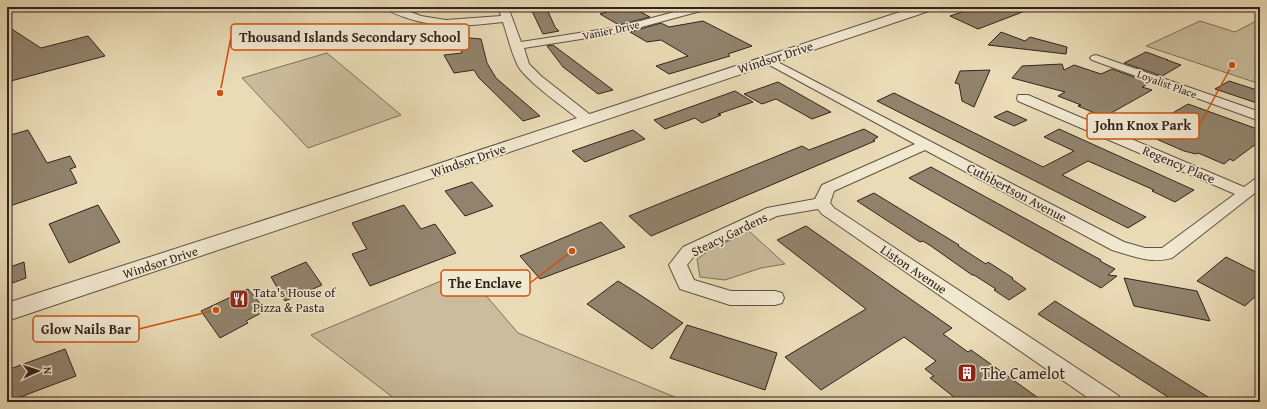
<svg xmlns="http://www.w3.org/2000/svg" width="1267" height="409" font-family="'Gentium Book Plus',serif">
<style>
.green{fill:#cabc9c;stroke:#7e705c}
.building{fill:#91836d;stroke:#32231d}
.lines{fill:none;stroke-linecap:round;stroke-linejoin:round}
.minor-casing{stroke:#605143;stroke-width:2}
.tertiary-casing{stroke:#605143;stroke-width:2}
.minor{fill:#f1e8d0;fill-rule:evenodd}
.tertiary{fill:#f1e8d0;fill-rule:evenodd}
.labels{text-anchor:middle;stroke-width:3.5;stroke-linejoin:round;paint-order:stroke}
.far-street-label{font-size:11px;fill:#32231d;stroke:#f1e8d0}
.street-label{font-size:13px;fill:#32231d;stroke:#f1e8d0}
.poi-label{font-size:13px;fill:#32231d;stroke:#f1e8d0;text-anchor:start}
.near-poi-label{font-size:16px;fill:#32231d;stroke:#f1e8d0;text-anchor:start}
.leader{fill:none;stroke:#cd510f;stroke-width:1.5}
.callout-dot{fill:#cd510f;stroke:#f1e8d0;stroke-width:1.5}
.callout{fill:#f1e8d0;stroke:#cd510f;stroke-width:1.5}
.callout-label{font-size:14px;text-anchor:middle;font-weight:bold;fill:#32231d}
</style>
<rect width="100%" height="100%" fill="#e9dbb6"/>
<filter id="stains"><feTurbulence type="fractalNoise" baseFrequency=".005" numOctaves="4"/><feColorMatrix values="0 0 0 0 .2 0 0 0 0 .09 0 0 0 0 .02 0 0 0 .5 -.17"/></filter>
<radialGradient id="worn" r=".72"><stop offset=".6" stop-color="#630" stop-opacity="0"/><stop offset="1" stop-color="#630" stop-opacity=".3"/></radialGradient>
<path class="green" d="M1260 19V84L1146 46 1200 21 1235 32Z
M327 53 401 115 308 148 242 78Z
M749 231 785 264 761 268 725 280 700 277 697 259 708 251Z
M465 271 518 333 687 402H399L311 335Z"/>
<path class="building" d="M530 7H546L555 27 559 31 543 34Z
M623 7H631L650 17 619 25 600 14Z
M977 7H1032L1033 8 978 29 950 16Z
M703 21 752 46 728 54 730 56 669 74 656 66 688 56 661 40 647 42 630 32 661 23 669 27Z
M7 26 41 48 88 36 105 56 7 82Z
M1001 32 1025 41 1030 37 1067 47 1066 54 988 45Z
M459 37 481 39 487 63 496 78 540 116 523 121 479 78 474 70 454 73 444 55 462 53Z
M553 45 613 90 598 94 563 67 547 46Z
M1146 52 1168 60H1167L1181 65 1162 76 1124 63Z
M1062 64 1064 70 1074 65 1101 74 1112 69 1150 83 1142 87 1152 90 1104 117 1078 106 1081 105 1058 96 1065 92 1012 78 1022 66Z
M990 70 974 107 962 101 959 84 955 83 960 71Z
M1229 81 1260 91V104L1215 89Z
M778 82 831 112 812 119 776 99 762 104 744 94Z
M735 91 753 102 718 114 721 115 702 123 695 118 665 129 654 120Z
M894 93 1043 167 1074 151 1044 137 1059 129 1194 190 1175 202 1152 191 1154 190 1088 161 1062 175 1146 217 1128 228 877 101Z
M1188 104 1260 130V141L1233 161 1230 159 1224 164 1198 153 1196 154 1184 151 1140 132Z
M1007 111 1027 120 1014 126 994 117Z
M864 129 878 137 873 140 875 141 651 236 629 216 802 146 809 150Z
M28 130 47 163 70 156 76 167 70 169 77 183 7 207V136Z
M633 130 645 139 585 162 572 151Z
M931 167 1101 260 1100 261 1115 269 1108 275 1117 276 1101 288 909 178Z
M472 182 493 206 465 216 445 191Z
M874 193 959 245 958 246 986 264 988 262 1013 278 1012 279 1026 289 1009 300 994 290 996 289 974 275H972L931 246 923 241 920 242 857 201Z
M98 205 120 242 69 263 49 224Z
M404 205 421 229 435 224 456 253 370 286 352 254 367 249 352 223Z
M601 222 625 247 540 279 520 256Z
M806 226 952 328 943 334 968 352 971 350 1044 402H960L930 378 934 376 925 369 936 361 904 337 821 390 785 357 866 309 777 240Z
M1226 257 1260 274V292L1245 306 1197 281Z
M24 262 26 278 7 285V268Z
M306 262 322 285 285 301 271 277Z
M1124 278 1197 291 1210 321 1134 306Z
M618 281 634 291 683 323 652 349 587 304Z
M248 289 264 308 261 313 246 321 248 323 220 338 201 311Z
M1055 301 1120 342 1216 402H1176L1038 314Z
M687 325 777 353 765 390 670 358Z
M65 349 76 376 7 402V370Z"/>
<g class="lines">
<g class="minor-casing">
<path id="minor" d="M385 7H398L421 16 446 20 501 16 498 7H508L521 42 618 27 693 7H709L708 9 619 33 524 48 529 64 541 76 593 117 595 120 593 123H583C567 109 528 83 518 66 511 52 508 37 503 22 469 26 437 29 404 17 398 15 389 12 385 7Z
M1096 55 1260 112V121L1092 60 1090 58 1092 56Z
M768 57 1124 242 1145 248H1162L1235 194 1018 101 1017 98 1018 95H1028L1244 187 1255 179 1260 177V189L1172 258C1151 264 1132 256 1112 250L925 150 834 191 830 203 834 208 1119 396 1122 402H1094L822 214 818 209 777 216 695 255 687 265 694 280 731 291H775L782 293 784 298 782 303 775 305H730L680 289 669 265 683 247 767 208 815 199 822 185 915 144 764 62 762 60 764 58Z"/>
</g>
<g class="tertiary-casing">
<path id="tertiary" d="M915 7H934L932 10 7 321V303L398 177Z"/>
</g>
<use href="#minor" class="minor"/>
<use href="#tertiary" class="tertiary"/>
</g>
<defs>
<g id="restaurant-square" transform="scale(1)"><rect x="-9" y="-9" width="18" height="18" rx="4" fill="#8f2418" stroke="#f1e8d0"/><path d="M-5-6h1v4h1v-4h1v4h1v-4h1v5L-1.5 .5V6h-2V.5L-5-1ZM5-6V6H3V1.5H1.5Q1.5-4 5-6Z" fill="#fff"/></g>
<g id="building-square" transform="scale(1)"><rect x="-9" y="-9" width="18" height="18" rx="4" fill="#8f2418" stroke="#f1e8d0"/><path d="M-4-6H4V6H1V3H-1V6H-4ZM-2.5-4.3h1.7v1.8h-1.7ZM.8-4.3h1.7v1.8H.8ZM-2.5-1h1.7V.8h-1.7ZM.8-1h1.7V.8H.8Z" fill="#fff"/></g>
</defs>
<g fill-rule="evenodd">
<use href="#restaurant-square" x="239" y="299"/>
<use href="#building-square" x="967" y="373"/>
</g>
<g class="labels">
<g class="far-street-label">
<text transform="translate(611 30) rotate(-12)" y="4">Vanier Drive</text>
<text transform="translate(1167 84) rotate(20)" y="4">Loyalist Place</text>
</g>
<g class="street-label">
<text transform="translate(775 57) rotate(-18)" y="5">Windsor Drive</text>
<text transform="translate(468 160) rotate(-19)" y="5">Windsor Drive</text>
<text transform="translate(1179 164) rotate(23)" y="5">Regency Place</text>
<text transform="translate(1017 192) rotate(28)" y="5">Cuthbertson Avenue</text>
<text transform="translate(729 234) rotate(-26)" y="5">Steacy Gardens</text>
<text transform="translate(160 262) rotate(-18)" y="5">Windsor Drive</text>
<text transform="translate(914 269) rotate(34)" y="5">Liston Avenue</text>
</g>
<g class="poi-label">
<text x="253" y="297">Tata's House of<tspan x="253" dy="15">Pizza &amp; Pasta</tspan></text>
</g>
<g class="near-poi-label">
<text x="981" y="379">The Camelot</text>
</g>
</g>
<path class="leader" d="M220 93L231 37M1232 65L1199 126M572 251L530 283M216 310L139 329"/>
<g class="callout-dot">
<circle cx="220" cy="93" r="4"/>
<circle cx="1232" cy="65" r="4"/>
<circle cx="572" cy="251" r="4"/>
<circle cx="216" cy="310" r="4"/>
</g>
<g class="callout">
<rect x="231" y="24" width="238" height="26" rx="4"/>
<rect x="1087" y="113" width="112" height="26" rx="4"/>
<rect x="441" y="270" width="89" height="26" rx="4"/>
<rect x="33" y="316" width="106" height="26" rx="4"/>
</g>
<g class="callout-label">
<text x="350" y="42">Thousand Islands Secondary School</text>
<text x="1143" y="130">John Knox Park</text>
<text x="485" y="288">The Enclave</text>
<text x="86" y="334">Glow Nails Bar</text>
</g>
<rect width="1267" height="409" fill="none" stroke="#e9dbb6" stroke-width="24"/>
<rect x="8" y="8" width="1251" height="393" fill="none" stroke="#32231d" stroke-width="2"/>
<rect x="12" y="12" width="1243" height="385" fill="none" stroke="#32231d"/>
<g transform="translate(38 371) rotate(87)" stroke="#f1e8d0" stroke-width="3" paint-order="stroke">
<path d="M0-3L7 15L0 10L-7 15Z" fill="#32231d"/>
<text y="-6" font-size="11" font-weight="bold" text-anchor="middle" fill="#32231d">N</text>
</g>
<rect width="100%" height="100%" filter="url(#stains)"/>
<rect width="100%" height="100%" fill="url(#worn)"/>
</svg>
